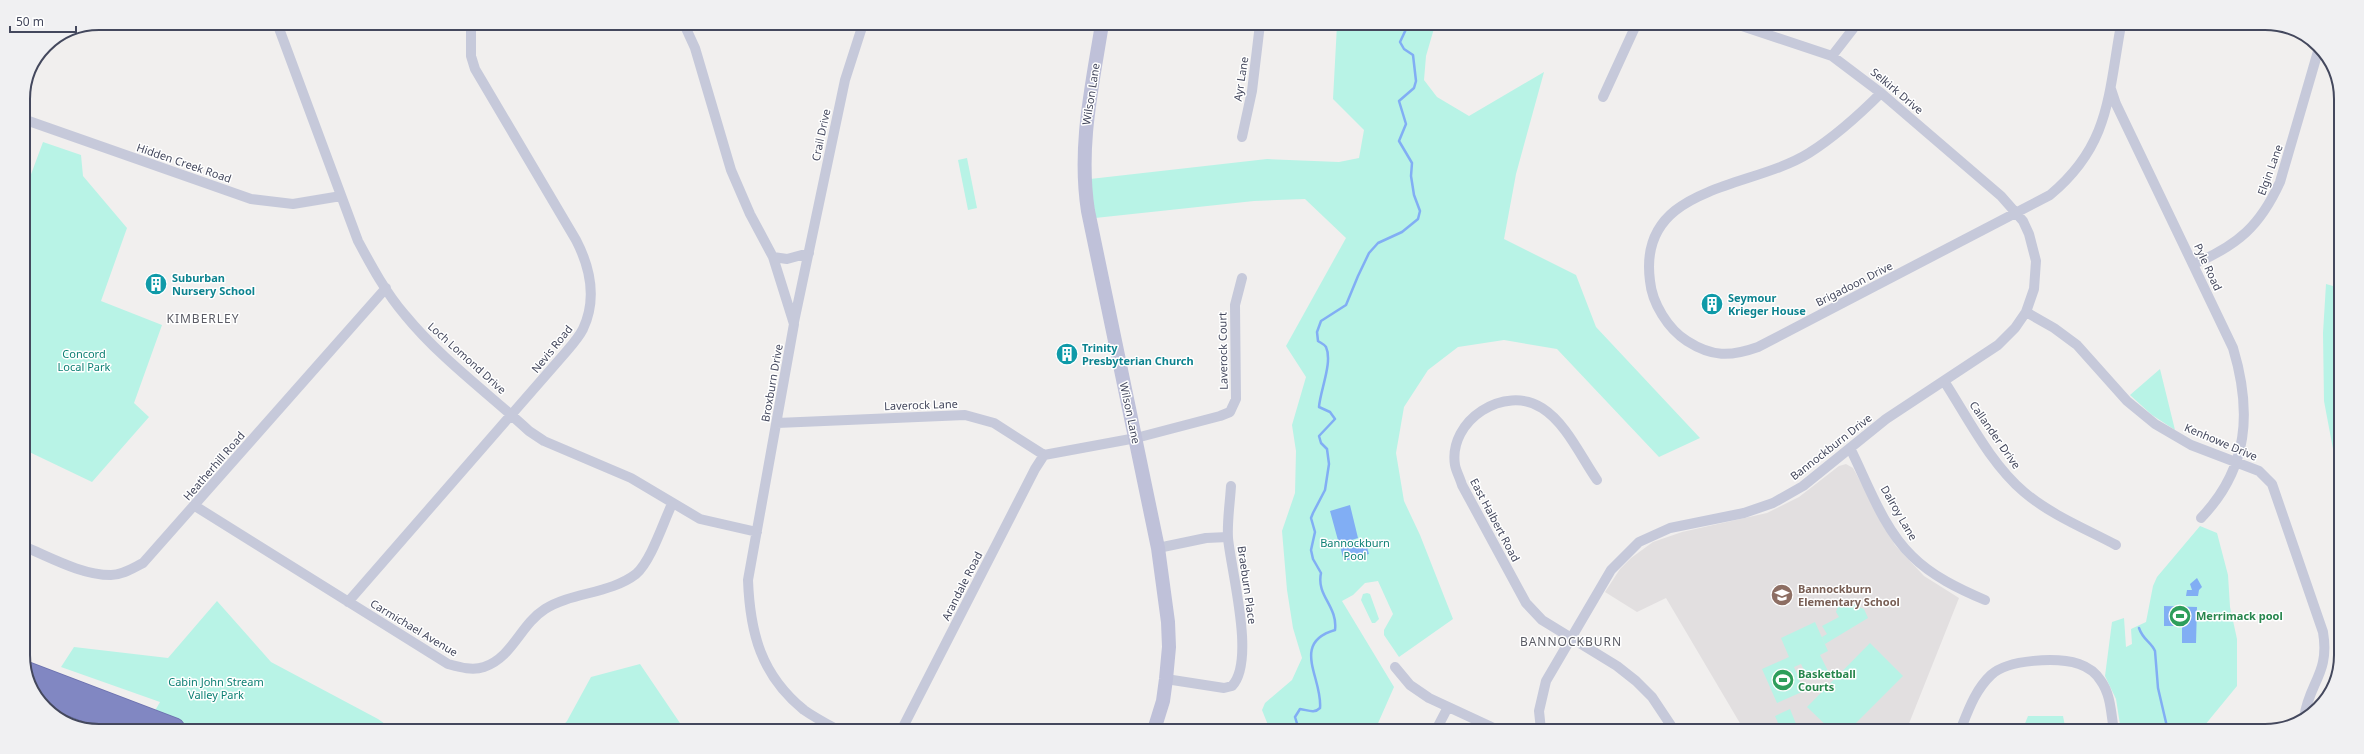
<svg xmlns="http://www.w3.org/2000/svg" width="2364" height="754" font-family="'Noto Sans',sans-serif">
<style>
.education{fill:#e2dfe0}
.green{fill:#b8f3e6}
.water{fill:#81aef4}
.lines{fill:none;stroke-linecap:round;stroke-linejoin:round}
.stream{stroke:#81aef4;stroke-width:2.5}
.motorway-casing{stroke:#6c71ae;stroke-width:21}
.minor{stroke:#c6c9da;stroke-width:10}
.secondary{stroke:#bfc1d9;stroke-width:14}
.motorway{stroke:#8187c2;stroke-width:19}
.labels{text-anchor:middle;stroke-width:3;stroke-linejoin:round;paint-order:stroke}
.street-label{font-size:11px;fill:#44485d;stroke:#fff}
.culture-label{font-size:11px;font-weight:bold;fill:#0d838f;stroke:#fff;text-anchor:start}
.park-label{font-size:11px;fill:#0e8074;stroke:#fff}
.education-label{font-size:11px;font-weight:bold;fill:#785e54;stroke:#fff;text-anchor:start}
.leisure-label{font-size:11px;font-weight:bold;fill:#27864d;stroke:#fff;text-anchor:start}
.neighbourhood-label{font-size:12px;letter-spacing:1px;fill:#5a5b64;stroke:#fff}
.rim{fill:none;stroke:#44485d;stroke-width:2}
</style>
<rect width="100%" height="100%" fill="#f1efee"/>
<path class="education" d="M1846 464 1853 468 1895 545 1924 576 1959 598 1906 731 1744 730 1666 598 1637 612 1605 592 1620 569 1631 558 1653 542 1682 532 1767 513 1799 497 1839 466Z"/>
<path class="green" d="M1337 25H1435L1426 56 1424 80 1437 97 1469 116 1544 72 1516 174 1504 239 1576 275 1596 327 1700 438 1659 457 1557 349 1504 340 1458 347 1428 370 1404 407 1396 453 1404 501 1420 535 1453 619 1399 657 1384 635V630L1393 614 1378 581 1365 583 1353 595 1342 601 1394 687 1375 730H1270L1262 710 1265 703 1292 680 1302 658 1293 628 1287 590 1282 531 1295 493 1296 451 1292 425 1306 377 1286 346 1346 238 1305 199 1254 201 1095 218 1090 179 1267 159 1339 162 1359 158 1364 130 1333 99Z
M43 142 81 155 83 176 127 228 101 301 162 325 134 403 149 417 92 482 23 449V196Z
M967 158 977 208 968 210 958 160Z
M2326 284 2340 288 2339 481 2324 401 2323 333Z
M2160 369 2175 430 2152 415 2130 395Z
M2200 526 2217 533 2228 575 2230 607 2237 639V686L2200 731H2121L2116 699 2105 676 2112 622 2124 618 2126 647 2132 644 2131 629 2146 622 2153 586 2157 577Z
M1367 593 1370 594 1379 619 1375 623H1372L1361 600 1363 594Z
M1840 599 1864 609 1868 618 1825 644 1822 637 1827 634 1822 626 1839 617 1836 612Z
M217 601 271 662 378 719 392 729 145 728 160 702 61 667 74 647 168 658Z
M1815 622 1828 651 1820 655 1828 671 1809 680 1801 664 1794 667 1804 691 1777 703 1762 669 1789 657 1781 638Z
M1870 643 1903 676 1849 730H1831L1807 707Z
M640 664 684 729H560L567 721 591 677Z
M39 701 128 728H79Z
M1790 709 1796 724 1781 730 1775 716Z
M2028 716H2063L2066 731H2022Z"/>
<path class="water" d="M1350 505 1358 538 1339 544 1330 511Z
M1365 540 1369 554 1344 561 1340 546Z
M2197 578 2202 587 2199 590 2198 596H2186L2187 590H2192L2190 584Z
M2164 606 2197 607 2196 643H2182V626H2164Z"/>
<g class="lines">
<path class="stream" d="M2139 628C2143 640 2151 642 2155 651L2158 688 2168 731
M1299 730 1295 717 1300 709C1308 710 1314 714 1320 708 1323 679 1290 643 1335 630 1338 606 1316 596 1321 573L1313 559 1311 550 1315 532 1311 518 1313 513 1325 490 1329 464 1327 449 1321 443 1319 436 1335 419 1330 412 1319 407C1320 391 1333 362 1326 347 1324 344 1321 343 1318 341L1317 332 1321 321 1346 305 1358 276 1369 253 1378 243 1402 232 1418 219 1420 211 1414 195 1411 176 1412 163 1399 141 1406 124 1399 101 1414 88 1416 81 1413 55 1404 49 1400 42 1408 25"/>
<g class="motorway-casing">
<path id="motorway" d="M28 672 175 728
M36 693 128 728"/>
</g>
<path class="minor" d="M277 23 358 241C372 267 386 293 405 315 441 359 488 393 529 431L544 441 631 478 700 519 757 532
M684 24 695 48 731 170 750 214 773 257 794 324 748 580C750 633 761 675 804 710 814 717 825 723 836 729
M1832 56 1856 25
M2111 89 2116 104 2233 348C2252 411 2249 468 2201 518
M1881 93C1859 115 1836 136 1809 153 1750 190 1637 184 1650 281 1652 303 1668 329 1687 341 1712 357 1730 357 1758 347L2050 195C2110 145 2108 96 2121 25
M1603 97 1636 25
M23 119 251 199 293 204 341 196
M1242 137 1252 91 1260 24
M773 257 787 259 809 253
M2194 264C2238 245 2260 226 2280 182L2319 48
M2026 312 2054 328 2077 345 2127 401 2155 424 2191 445 2259 471 2272 484 2323 632C2330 674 2309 682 2304 718
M794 322 845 80 863 24
M1944 381C1968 418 1990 463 2024 492 2051 515 2086 529 2116 545
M777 423 965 415 994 423 1044 455 1136 438 1220 416 1230 412 1236 399 1235 305 1242 278
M1850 448C1868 484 1883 528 1912 556 1932 576 1959 589 1985 600
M1597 480C1581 457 1566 423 1542 408 1505 384 1448 420 1455 465 1456 471 1460 478 1462 485L1526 603 1542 620 1617 666 1636 681 1652 697 1674 730
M195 506 448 664C459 667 472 671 484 667 513 657 520 625 545 609 572 592 610 594 636 574 651 561 663 523 672 504
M23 546C50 557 81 575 111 575 123 575 133 568 143 563L386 288
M1158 548 1206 538 1228 537
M348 602 566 352C572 345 579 337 583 329 597 299 590 267 576 240L475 69 471 56V23
M1395 667 1410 685 1429 698 1498 730
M1166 679 1224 688 1232 686C1256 661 1231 571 1228 538 1227 521 1230 503 1231 486
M902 729 1035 469 1044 455
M1436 730 1448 707
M1541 730 1539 711 1546 681 1611 570 1639 542 1670 528 1744 513 1773 503 1803 486 1886 419 1998 345 2015 328 2026 312 2034 289 2036 261 2029 234 2023 221 2001 196 1881 93 1832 56 1739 25
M1960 731C1968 711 1975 690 1991 675 2008 659 2058 657 2079 664 2088 667 2096 673 2101 681 2111 695 2111 714 2114 731"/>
<path class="secondary" d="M1102 24C1092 87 1078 147 1088 211L1158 548 1168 622 1169 647 1166 679 1163 701 1154 730"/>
<use href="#motorway" class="motorway"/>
</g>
<defs>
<g id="building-disc" transform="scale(1.15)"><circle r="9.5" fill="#0f9aa8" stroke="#fff"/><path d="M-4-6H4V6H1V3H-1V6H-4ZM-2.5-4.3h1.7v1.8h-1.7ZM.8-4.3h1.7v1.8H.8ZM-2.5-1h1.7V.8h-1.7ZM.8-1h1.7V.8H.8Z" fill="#fff"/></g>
<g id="school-disc" transform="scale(1.15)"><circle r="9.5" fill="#8d6e63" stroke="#fff"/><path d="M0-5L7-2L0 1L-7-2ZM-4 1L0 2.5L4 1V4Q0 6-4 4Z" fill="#fff"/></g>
<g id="stadium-disc" transform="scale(1.15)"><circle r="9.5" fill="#2e9e5b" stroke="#fff"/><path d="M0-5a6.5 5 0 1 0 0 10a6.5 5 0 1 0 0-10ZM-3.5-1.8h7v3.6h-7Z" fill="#fff"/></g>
</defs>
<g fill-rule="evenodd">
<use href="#building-disc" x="156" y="284"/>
<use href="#building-disc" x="1712" y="304"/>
<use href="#building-disc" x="1067" y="354"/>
<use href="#school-disc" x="1782" y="595"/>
<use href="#stadium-disc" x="2180" y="616"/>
<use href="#stadium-disc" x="1783" y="680"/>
</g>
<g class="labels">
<g class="street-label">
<text transform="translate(1241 79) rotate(-81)" y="4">Ayr Lane</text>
<text transform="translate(1897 91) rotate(40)" y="4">Selkirk Drive</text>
<text transform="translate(1091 94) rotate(-81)" y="4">Wilson Lane</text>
<text transform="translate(821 135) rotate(-78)" y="4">Crail Drive</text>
<text transform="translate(184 163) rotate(19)" y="4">Hidden Creek Road</text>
<text transform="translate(2270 170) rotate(-70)" y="4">Elgin Lane</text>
<text transform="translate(2208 267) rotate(65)" y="4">Pyle Road</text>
<text transform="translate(1854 284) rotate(-27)" y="4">Brigadoon Drive</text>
<text transform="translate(552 349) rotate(-51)" y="4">Nevis Road</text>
<text transform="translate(1223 351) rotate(-91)" y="4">Laverock Court</text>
<text transform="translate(467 358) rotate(42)" y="4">Loch Lomond Drive</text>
<text transform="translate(772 383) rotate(-80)" y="4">Broxburn Drive</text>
<text transform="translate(921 405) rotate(-2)" y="4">Laverock Lane</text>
<text transform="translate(1130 413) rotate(78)" y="4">Wilson Lane</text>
<text transform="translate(1995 435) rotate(55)" y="4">Callander Drive</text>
<text transform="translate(2221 442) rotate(23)" y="4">Kenhowe Drive</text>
<text transform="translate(1831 447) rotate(-38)" y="4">Bannockburn Drive</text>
<text transform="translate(214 466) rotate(-49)" y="4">Heatherhill Road</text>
<text transform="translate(1899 513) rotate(60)" y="4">Dalroy Lane</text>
<text transform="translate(1495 520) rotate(62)" y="4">East Halbert Road</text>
<text transform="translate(1247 585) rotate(82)" y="4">Braeburn Place</text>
<text transform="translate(962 586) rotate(-63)" y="4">Arandale Road</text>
<text transform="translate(414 628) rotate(31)" y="4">Carmichael Avenue</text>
</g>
<g class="culture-label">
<text x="172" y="282">Suburban<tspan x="172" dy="13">Nursery School</tspan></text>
<text x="1728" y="302">Seymour<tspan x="1728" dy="13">Krieger House</tspan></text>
<text x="1082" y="352">Trinity<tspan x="1082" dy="13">Presbyterian Church</tspan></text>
</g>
<g class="park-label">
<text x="84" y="358">Concord<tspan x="84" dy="13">Local Park</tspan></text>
<text x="1355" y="547">Bannockburn<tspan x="1355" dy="13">Pool</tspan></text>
<text x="216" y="686">Cabin John Stream<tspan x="216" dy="13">Valley Park</tspan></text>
</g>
<g class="education-label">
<text x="1798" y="593">Bannockburn<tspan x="1798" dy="13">Elementary School</tspan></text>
</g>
<g class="leisure-label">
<text x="2196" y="620">Merrimack pool</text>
<text x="1798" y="678">Basketball<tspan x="1798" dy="13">Courts</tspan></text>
</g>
<g class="neighbourhood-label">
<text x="203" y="323">KIMBERLEY</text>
<text x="1571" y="646">BANNOCKBURN</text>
</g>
</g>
<path d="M0 0H2364V754H0ZM99 30H2265A69 69 0 0 1 2334 99V655A69 69 0 0 1 2265 724H99A69 69 0 0 1 30 655V99A69 69 0 0 1 99 30Z" fill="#f0f0f2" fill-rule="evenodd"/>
<path class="rim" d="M99 30H2265A69 69 0 0 1 2334 99V655A69 69 0 0 1 2265 724H99A69 69 0 0 1 30 655V99A69 69 0 0 1 99 30Z"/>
<path d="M10 26v6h66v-6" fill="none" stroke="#44485d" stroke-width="2"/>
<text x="16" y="26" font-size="12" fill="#44485d" stroke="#ffffff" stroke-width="3" paint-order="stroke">50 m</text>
</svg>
